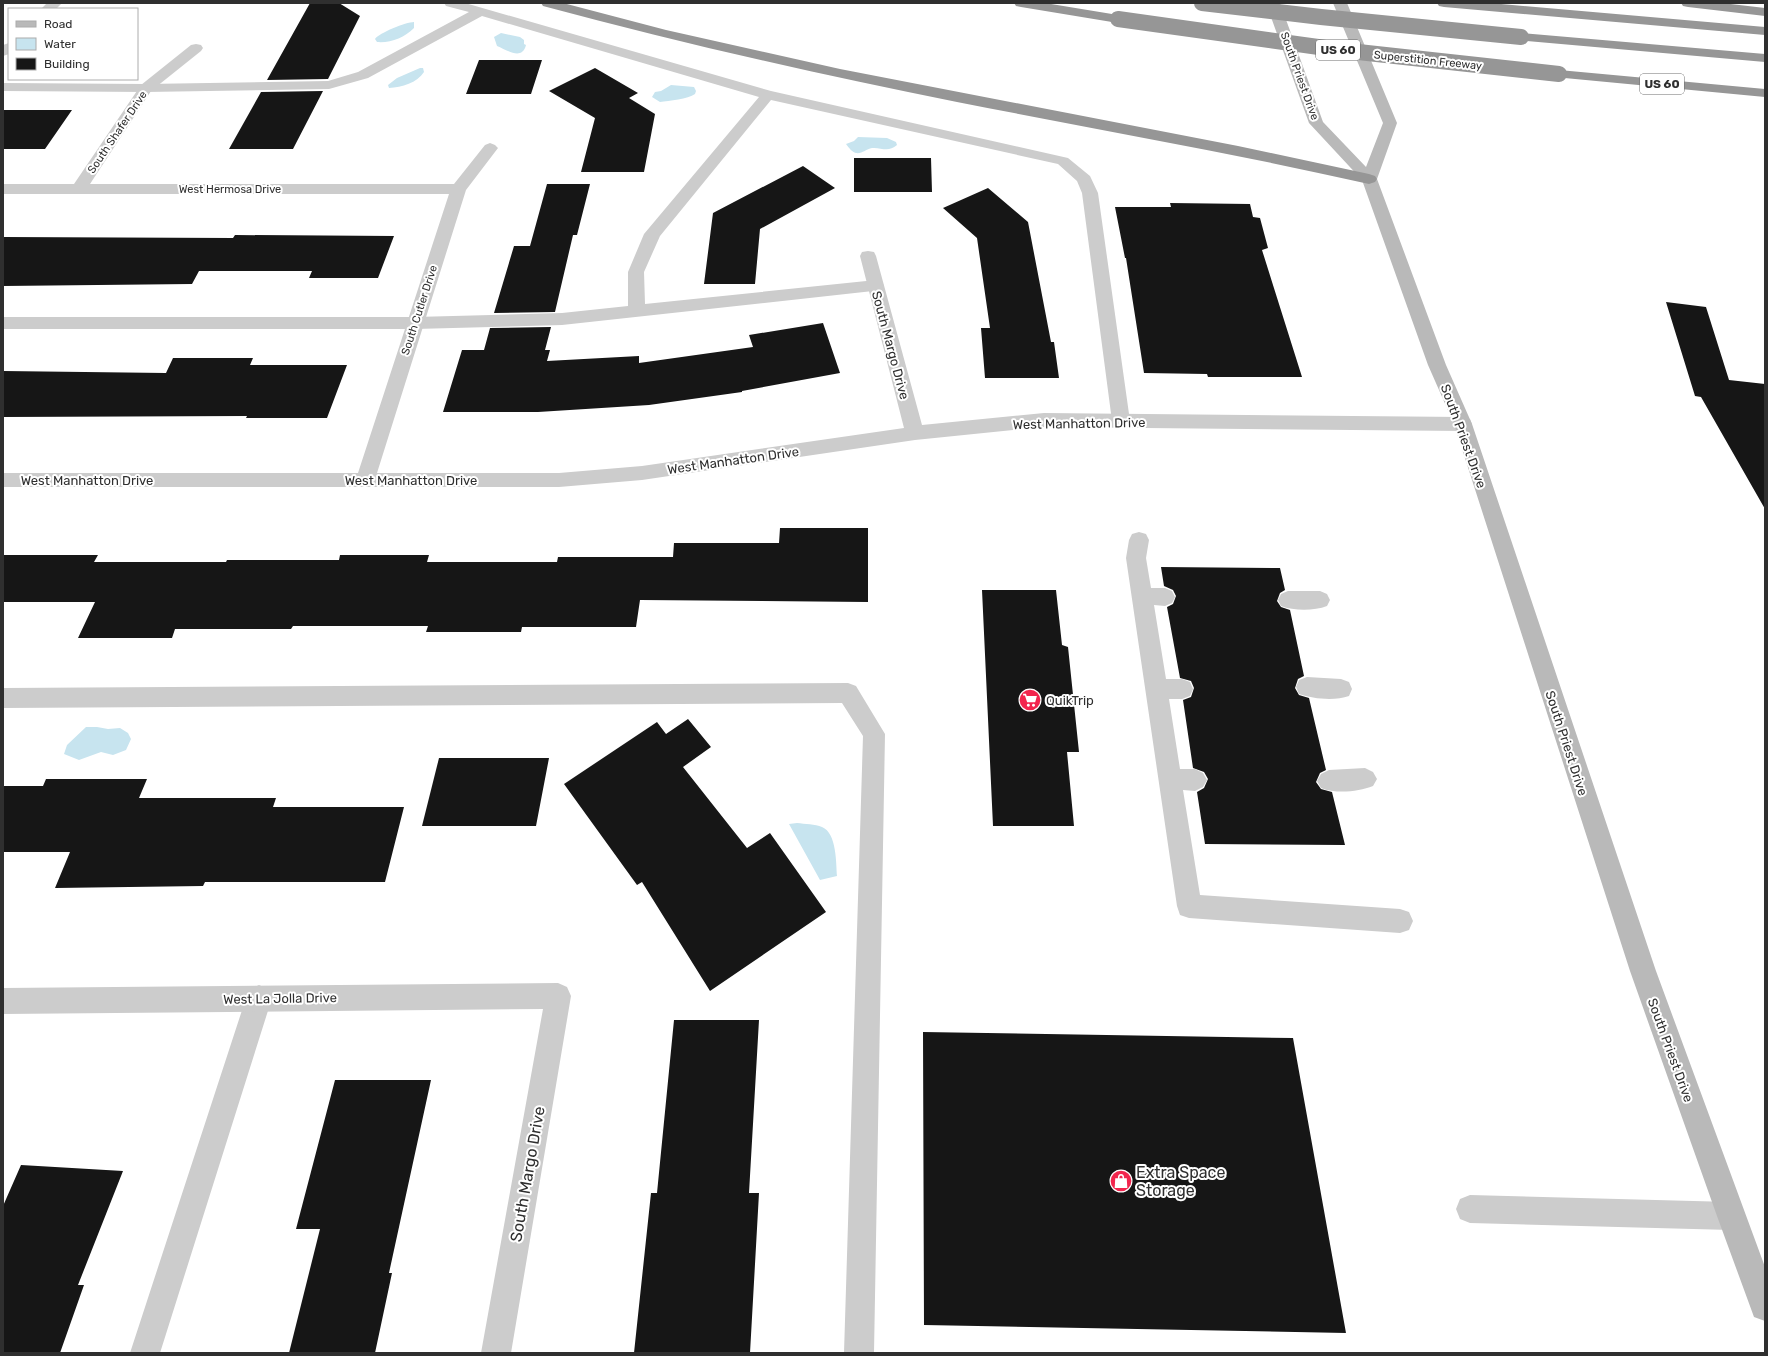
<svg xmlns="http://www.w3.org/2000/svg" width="1768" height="1356" font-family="Rubik,sans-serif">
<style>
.water{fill:#c7e4ef}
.building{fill:#161616}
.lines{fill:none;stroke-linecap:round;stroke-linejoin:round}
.lane{fill:#ccc;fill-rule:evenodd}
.street{fill:#ccc;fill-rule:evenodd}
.secondary{fill:#b9b9b9;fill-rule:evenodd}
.highway{fill:#969696;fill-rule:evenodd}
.highway-bridge{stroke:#969696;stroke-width:16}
.labels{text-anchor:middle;stroke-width:4;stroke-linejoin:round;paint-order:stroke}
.far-street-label{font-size:11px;fill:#2f2f2f;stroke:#fff}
.shield{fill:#fff;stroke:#6d6d6d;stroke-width:1}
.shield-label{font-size:12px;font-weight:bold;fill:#2f2f2f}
.street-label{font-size:13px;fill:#2f2f2f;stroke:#fff}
.poi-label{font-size:13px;fill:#2f2f2f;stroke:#fff;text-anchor:start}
.near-poi-label{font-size:16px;fill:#2f2f2f;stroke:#fff;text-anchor:start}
.near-street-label{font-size:16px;fill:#2f2f2f;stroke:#fff}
</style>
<rect width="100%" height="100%" fill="#fff"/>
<path class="water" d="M414 22V28C404 38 391 43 377 42L375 39C379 33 406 22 414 22Z
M501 33 520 37 524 40V44L526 45C522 61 507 50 497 46L494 37Z
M420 68H423L424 72C417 83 402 87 389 88L388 85 397 78Z
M671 85 694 87 696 91 695 94C688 99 669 101 660 102L652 97 655 92 661 91Z
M858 137 887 138 896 142 897 145C888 153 881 147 872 148 866 149 862 154 856 153 852 152 849 148 846 144L854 141Z
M86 727H97L108 729 120 728 128 733 131 739 126 750 113 755 101 752 79 760 64 754 67 745Z
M797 823C805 824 815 824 822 827 837 833 836 864 837 876L820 880 789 824Z"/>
<path class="building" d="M310 3H339L360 16 328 79 267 80Z
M479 60H542L531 94H466Z
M595 68 638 93 629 98 655 114 644 172H581L595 118 549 91Z
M323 91 293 149H229L261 92Z
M3 110H72L45 149H3Z
M854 158H931L932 192H854Z
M803 166 835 188 760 229 755 284H704L713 213Z
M547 184H590L577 235H573L555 312 494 313 514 246H530Z
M988 188 1028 222 1051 342H1054L1059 378H985L981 328H990L977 238 943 208Z
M1170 203 1250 204 1253 217 1260 218 1268 248 1262 250 1302 377H1208L1207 374 1144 373 1126 258H1125L1115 207H1171Z
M235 235 394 236 378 278H309L312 271H199L192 284 3 286V237L233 238Z
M1666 302 1706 307 1729 380 1765 384V509L1701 397 1695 396Z
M823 323 840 373 742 391V392L649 405 538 412H443L462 350H484L490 328 551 327 545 350H550L547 361 639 356V363L753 347 749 335Z
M173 358H253L250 365H347L327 418H246L247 416 3 417V371L166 373Z
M780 528H868V602L640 600 636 627H522L521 632H426L428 626H293L291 629H175L172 638H78L95 602H3V555H98L94 562H226L227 560H339L340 555H429L427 562H557L558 557H673L674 543H779Z
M1161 567 1280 568 1285 590 1280 593 1277 601 1281 607 1290 610 1304 676 1298 679 1295 688 1299 695 1309 698 1326 770 1320 773 1316 782 1321 789 1332 792 1345 845 1205 844 1197 792 1204 788 1208 779 1204 772 1193 768 1183 700 1191 697 1194 688 1191 681 1180 678 1167 607 1173 604 1176 596 1173 590 1164 586Z
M982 590H1056L1062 645 1068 647 1079 752H1067L1074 826H993Z
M688 719 711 747 683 767 747 848 770 833 826 912 710 991 642 882 637 885 564 784 657 722 666 734Z
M439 758H549L536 826H422Z
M46 779H147L139 798H276L273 807H404L385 882H205L203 886 55 888 70 852H3V786H43Z
M674 1020H759L749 1193H759L750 1353H634L651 1193H657Z
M923 1032 1293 1038 1346 1333 924 1325Z
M335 1080H431L389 1273H392L375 1353H289L320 1229H296Z
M21 1165 123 1171 78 1285H84L60 1353H3V1206Z"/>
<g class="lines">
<path class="lane" d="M47 3H62L56 9H41Z
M444 3H465L771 91 1068 158 1090 176 1098 193 1130 421 1128 426 1121 428 1114 426 1112 421 1082 193 1077 181 1058 164 771 100 660 236 644 272 645 304 876 280 882 282 884 286 882 290 562 325 415 329H3V317H415L562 313 628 306V272L644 234 759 97 482 16 368 78 329 89 146 92 3 91V83L146 84 328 81 358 72 469 12 446 6Z
M9 43V54L3 56V45Z
M1139 532 1146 534 1149 540 1146 558 1151 588H1165L1172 591 1175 597 1172 603 1165 606 1154 605 1166 679H1182L1190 682 1193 689 1190 696 1182 699H1169L1180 769H1195L1203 773 1207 780 1203 787 1195 791 1183 790 1200 895 1400 909 1409 912 1413 921 1409 930 1400 933 1189 918 1180 915 1177 906 1126 558 1129 540 1132 534Z
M1288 591H1320L1327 594 1330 600 1327 606C1314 611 1294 611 1281 606L1278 600 1281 594Z
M1307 677 1341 679 1349 682 1352 689 1349 696C1335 701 1313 699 1299 694L1296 687 1299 680Z
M848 683 856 686 885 734 874 1353H844L863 736 842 703 3 708V688Z
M1365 768 1373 772 1377 779 1373 786C1358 792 1336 794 1321 788L1317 781 1321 774 1329 770Z
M259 985 268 989 272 998 160 1353H130L246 998 250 989Z
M1470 1195 1731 1202 1741 1206 1745 1216 1741 1226 1731 1230 1470 1223 1460 1219 1456 1209 1460 1199Z"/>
<path class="street" d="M196 44 201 45 203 48 201 51 151 91 90 184H454L485 145 490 143 495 145 498 148 466 190 377 473H559L642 466 904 428 860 256 862 252 868 251 874 252 876 256 922 425 1044 413 1463 417 1470 419 1472 424 1470 429 1463 431 1044 427 915 440 642 480 559 487H3V473H358L449 194H3V184H74L141 85 191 45Z
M558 983 567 987 571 996 511 1353H481L543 1009 3 1014V988Z"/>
<path class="secondary" d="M1266 3H1280L1323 122 1366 167 1383 123 1333 3H1347L1397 123 1377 179 1446 365 1472 424 1656 971 1765 1267V1321L1754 1317 1717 1216 1630 971 1454 424 1428 365 1362 180 1309 123Z"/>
<path class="highway" d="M541 3H563L666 30 840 69 1238 146 1369 174 1375 176 1377 179 1375 182 1369 184C1232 153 1094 129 957 102 818 74 680 43 543 6Z
M1014 3H1045L1118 15 1123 16 1125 19 1123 22 1118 23 1021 7 1016 6Z
M1437 3H1490L1765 27V35L1444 7 1439 6Z
M1681 3H1722L1765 8V16L1688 7 1683 6Z
M1521 33 1765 54V62L1516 40 1514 37 1516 34Z
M1559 70 1765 89V97L1554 77 1552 74 1554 71Z"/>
<path class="highway-bridge" d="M1202 3 1321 17 1521 37
M1118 19 1340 50 1559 74"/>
</g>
<defs>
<g id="supermarket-disc" transform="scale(1.15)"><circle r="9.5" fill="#f2254d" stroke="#fff"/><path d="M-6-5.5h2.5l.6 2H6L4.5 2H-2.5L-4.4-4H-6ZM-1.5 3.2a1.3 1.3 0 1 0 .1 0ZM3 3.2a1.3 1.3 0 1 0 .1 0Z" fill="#fff"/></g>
<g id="shop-disc" transform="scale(1.15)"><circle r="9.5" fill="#f2254d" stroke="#fff"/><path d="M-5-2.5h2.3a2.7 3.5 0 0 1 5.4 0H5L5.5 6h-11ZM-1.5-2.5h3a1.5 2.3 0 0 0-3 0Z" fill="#fff"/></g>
</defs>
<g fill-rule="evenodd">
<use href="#supermarket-disc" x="1030" y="700"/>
<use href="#shop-disc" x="1121" y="1181"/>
</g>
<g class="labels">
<g class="far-street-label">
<text transform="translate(1428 60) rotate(6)" y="4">Superstition Freeway</text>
<text transform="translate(1300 76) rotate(70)" y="4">South Priest Drive</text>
<text transform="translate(117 132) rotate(-56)" y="4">South Shafer Drive</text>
<text x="230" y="193">West Hermosa Drive</text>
<text transform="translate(419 310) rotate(-72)" y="4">South Cutler Drive</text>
</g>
<g class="shield">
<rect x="1316" y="40" width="44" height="20" rx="3"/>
<rect x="1640" y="74" width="44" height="20" rx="3"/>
</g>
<g class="shield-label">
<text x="1338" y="54">US 60</text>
<text x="1662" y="88">US 60</text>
</g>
<g class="street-label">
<text transform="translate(891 345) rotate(75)" y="5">South Margo Drive</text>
<text transform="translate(1079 423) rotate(-1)" y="5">West Manhatton Drive</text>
<text transform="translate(1464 436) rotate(70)" y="5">South Priest Drive</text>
<text transform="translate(733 460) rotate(-8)" y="5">West Manhatton Drive</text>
<text x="87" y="485">West Manhatton Drive</text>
<text x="411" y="485">West Manhatton Drive</text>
<text transform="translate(1567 743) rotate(72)" y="5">South Priest Drive</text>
<text transform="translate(280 998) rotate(-1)" y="5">West La Jolla Drive</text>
<text transform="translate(1671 1050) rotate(70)" y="5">South Priest Drive</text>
</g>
<g class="poi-label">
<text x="1046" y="705">QuikTrip</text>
</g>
<g class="near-poi-label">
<text x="1136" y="1178">Extra Space<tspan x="1136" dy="18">Storage</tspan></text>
</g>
<g class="near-street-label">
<text transform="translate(527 1174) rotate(-80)" y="6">South Margo Drive</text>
</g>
</g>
<rect width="1768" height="1356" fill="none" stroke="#2f2f2f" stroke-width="8"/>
<rect x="8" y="8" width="130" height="72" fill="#ffffff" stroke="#acacac"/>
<rect x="16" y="21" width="20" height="6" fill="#b9b9b9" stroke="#acacac"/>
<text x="44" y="28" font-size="12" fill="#2f2f2f">Road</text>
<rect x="16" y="38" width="20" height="12" fill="#c7e4ef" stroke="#acacac"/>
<text x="44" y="48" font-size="12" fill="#2f2f2f">Water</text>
<rect x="16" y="58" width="20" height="12" fill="#161616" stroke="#acacac"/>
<text x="44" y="68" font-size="12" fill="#2f2f2f">Building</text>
</svg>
